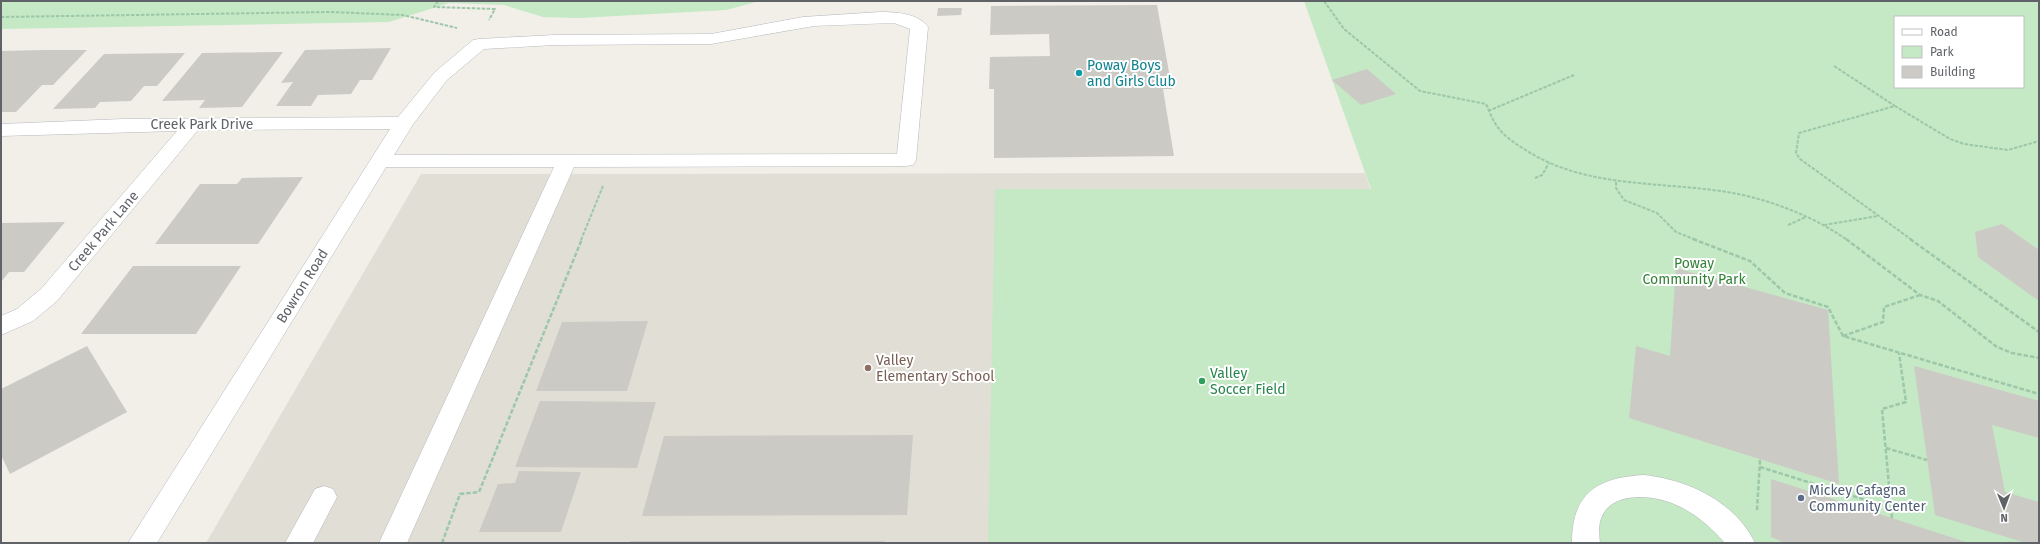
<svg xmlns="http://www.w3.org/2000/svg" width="2040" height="544" font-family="'Fira Sans',sans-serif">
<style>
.education{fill:#e1ded6}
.green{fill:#c5e8c5;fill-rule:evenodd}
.building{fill:#cccac5}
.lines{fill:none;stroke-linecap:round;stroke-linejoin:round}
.minor-casing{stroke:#b5b8bc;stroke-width:1}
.path-far1{stroke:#9cc7a9;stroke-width:2;stroke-dasharray:3.5 1.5;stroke-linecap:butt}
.path{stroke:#9cc7a9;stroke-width:2.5;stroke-dasharray:4.5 2;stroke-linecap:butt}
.minor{fill:#fff;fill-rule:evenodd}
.culture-dot{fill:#0f9aa8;stroke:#fff;stroke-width:1.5}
.education-dot{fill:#8d6e63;stroke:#fff;stroke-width:1.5}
.leisure-dot{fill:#2e9e5b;stroke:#fff;stroke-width:1.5}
.service-dot{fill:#5c6f8a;stroke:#fff;stroke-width:1.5}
.labels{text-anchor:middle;stroke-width:4;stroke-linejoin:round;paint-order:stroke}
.culture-label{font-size:14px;fill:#0d838f;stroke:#fff;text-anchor:start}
.street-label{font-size:14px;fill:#5f6368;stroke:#fff}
.park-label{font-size:14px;fill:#348238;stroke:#fff}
.education-label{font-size:14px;fill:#785e54;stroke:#fff;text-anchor:start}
.leisure-label{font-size:14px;fill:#27864d;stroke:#fff;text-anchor:start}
.service-label{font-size:14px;fill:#4e5e75;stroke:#fff;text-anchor:start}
</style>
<rect width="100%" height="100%" fill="#f1efe8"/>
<path class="education" d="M1365 173 1485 543H206L421 174Z"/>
<path class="green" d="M1 1H760L726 10 579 18 543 17 504 5 449 3 389 22 1 29Z
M1304 1H2039V543H988L995 189H1371ZM1895 17H2023V87H1895Z"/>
<path class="building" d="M1157 5 1172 89H1163L1174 156 994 158V89H989L990 57 1050 56 1049 34 990 35 991 6Z
M938 8H962L961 15 937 16Z
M391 48 372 80H360L351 94 318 95 311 106H276L293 82 281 83 305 50Z
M43 50H87L53 85H42L16 112H1V51Z
M283 52 242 107 199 108 205 100 162 101 202 53Z
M185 53 157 86H144L131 101 100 102 95 108 53 109 104 54Z
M1367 69 1396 94 1361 105 1332 80Z
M303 177 258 244H155L200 184H237L242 178Z
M65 222 24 272H9L1 282V223Z
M2002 224 2039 250V301L1978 257 1975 232Z
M133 266H241L196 334H81Z
M1676 268 1828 310 1839 484 1629 418 1636 346 1670 356Z
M648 321 627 391H536L562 322Z
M87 346 127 412 10 474 1 455V389Z
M1914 366 2039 401V438L1992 425 2005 492 2039 502V543H2026L1935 515Z
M540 401 656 402 637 468 515 467Z
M913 435 907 515 642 516 664 436Z
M519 471 581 472 561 532H479L498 484 515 483Z
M1771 479 1969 543H1785L1771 537Z
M630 541H885L884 543H629Z"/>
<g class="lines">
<g class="minor-casing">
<path id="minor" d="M880 12C895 12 918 13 928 27L916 160 913 165 906 166 574 167 407 543H379L554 167H386L157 543H128L390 129 198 130 57 301 33 321 1 335V316L17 309 41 289 177 131 1 136V124L123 119 398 117 435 72 473 40 479 39 554 35 711 34 803 17ZM894 23 910 29 897 154 394 155 414 123 447 80 484 49 554 45 711 44 814 26Z
M1643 475C1686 479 1735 501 1755 543H1725C1711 527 1694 512 1674 504 1654 495 1613 491 1602 516 1598 524 1599 534 1600 543H1572C1572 494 1596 478 1643 475Z
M324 486 333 489 337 497 313 543H285L315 489Z"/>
</g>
<path class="path-far1" d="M438 1 434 7 495 9 489 20
M1324 1 1344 29 1420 91 1486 104C1489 110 1491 117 1495 123 1502 135 1513 142 1524 149 1588 191 1667 180 1738 194 1773 201 1819 219 1847 240
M1 17 331 12 403 15 457 28
M1834 66 1895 106
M1488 111 1574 75
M1535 178 1542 175 1549 163
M1616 182V188L1624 200 1657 213 1676 232 1696 240
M1788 225 1806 217
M1824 225 1878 216
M581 240 603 186
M1912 240 1800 159 1796 153 1799 133 1895 106 1950 139 1964 144 2008 150 2039 141"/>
<path class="path" d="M1693 239 1750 261 1785 293 1828 307 1843 336 2039 394
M1846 239 1920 295 1938 301 1997 347 2012 353 2039 358
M1910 239 2039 332
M1843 336 1883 322 1884 307 1920 295
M1886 448 1927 460
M1760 467 1891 508
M1757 510 1760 460
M1892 518 1882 409 1906 402 1899 353
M442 543 460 494 479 492 582 239"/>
<use href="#minor" class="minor"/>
</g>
<circle class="culture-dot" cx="1079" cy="73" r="4"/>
<circle class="education-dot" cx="868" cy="368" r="4"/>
<circle class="leisure-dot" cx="1202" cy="381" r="4"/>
<circle class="service-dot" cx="1801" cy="498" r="4"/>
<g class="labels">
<g class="culture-label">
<text x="1087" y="70">Poway Boys<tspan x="1087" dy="16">and Girls Club</tspan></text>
</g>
<g class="street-label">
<text x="202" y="129">Creek Park Drive</text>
<text transform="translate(103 231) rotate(-50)" y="5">Creek Park Lane</text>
<text transform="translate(302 286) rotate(-58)" y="5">Bowron Road</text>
</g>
<g class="park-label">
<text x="1694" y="268">Poway<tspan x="1694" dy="16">Community Park</tspan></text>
</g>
<g class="education-label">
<text x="876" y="365">Valley<tspan x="876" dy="16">Elementary School</tspan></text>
</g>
<g class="leisure-label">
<text x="1210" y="378">Valley<tspan x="1210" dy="16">Soccer Field</tspan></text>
</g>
<g class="service-label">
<text x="1809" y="495">Mickey Cafagna<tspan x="1809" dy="16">Community Center</tspan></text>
</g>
</g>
<rect width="2040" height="544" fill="none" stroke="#5f6368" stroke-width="4"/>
<rect x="1894" y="16" width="130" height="72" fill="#ffffff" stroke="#bfc1c3"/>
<rect x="1902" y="29" width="20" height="6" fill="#ffffff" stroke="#bfc1c3"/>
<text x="1930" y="36" font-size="12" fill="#5f6368">Road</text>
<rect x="1902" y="46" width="20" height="12" fill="#c5e8c5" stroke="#bfc1c3"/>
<text x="1930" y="56" font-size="12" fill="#5f6368">Park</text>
<rect x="1902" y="66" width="20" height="12" fill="#cccac5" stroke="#bfc1c3"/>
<text x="1930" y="76" font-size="12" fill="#5f6368">Building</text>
<g transform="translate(2004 508) rotate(179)" stroke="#ffffff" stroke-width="3" paint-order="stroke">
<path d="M0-3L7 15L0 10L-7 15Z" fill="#5f6368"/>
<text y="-6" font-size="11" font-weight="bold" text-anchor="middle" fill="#5f6368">N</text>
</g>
</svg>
